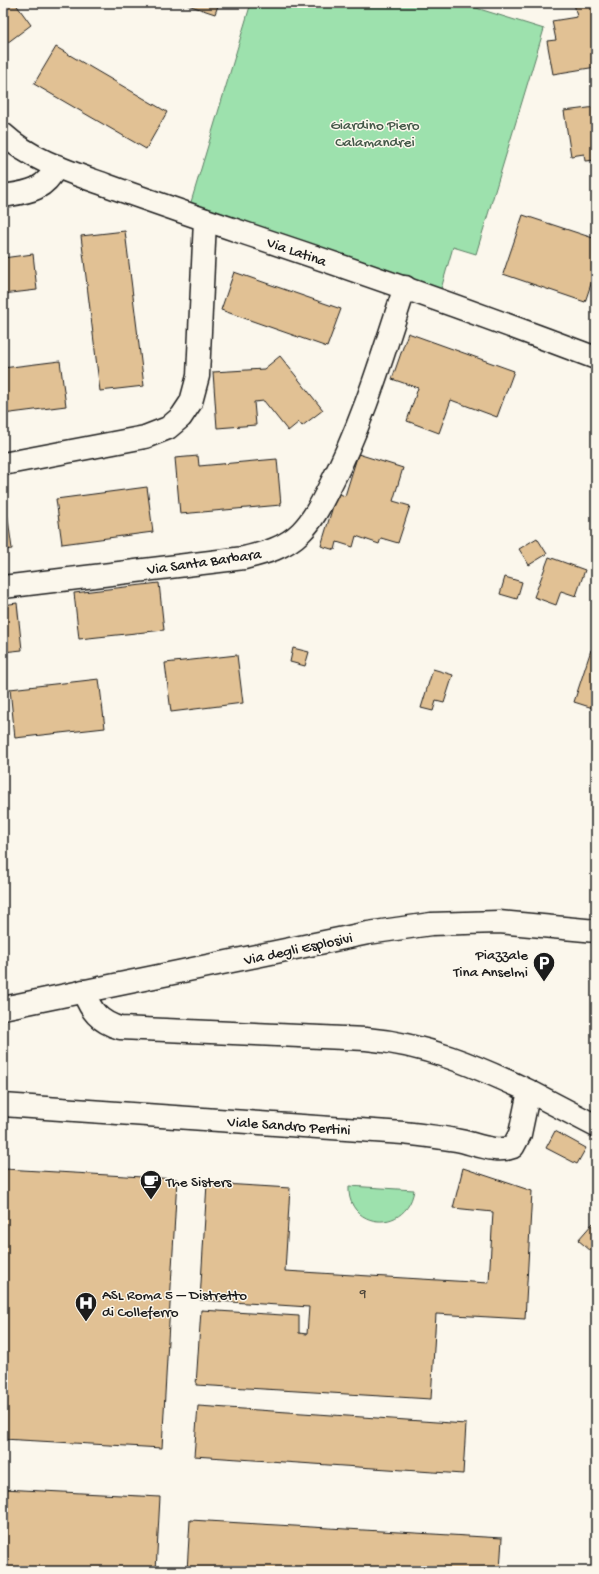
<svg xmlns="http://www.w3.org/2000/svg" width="599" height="1574" font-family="'Gochi Hand',sans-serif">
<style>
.green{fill:#9de1ad;stroke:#5c7e64}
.building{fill:#e1c194;stroke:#1c1c1c}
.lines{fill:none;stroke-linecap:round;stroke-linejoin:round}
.minor-casing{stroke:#1c1c1c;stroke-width:25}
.major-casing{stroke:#1c1c1c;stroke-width:25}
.minor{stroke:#fbf7ec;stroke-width:22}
.major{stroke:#fbf7ec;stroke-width:22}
.labels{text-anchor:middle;stroke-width:3;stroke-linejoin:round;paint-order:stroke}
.number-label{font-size:13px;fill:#4d453a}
.park-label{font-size:15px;fill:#435748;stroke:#fbf7ec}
.street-label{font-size:15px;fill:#1c1c1c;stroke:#fbf7ec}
.poi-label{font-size:15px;fill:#1c1c1c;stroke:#fbf7ec;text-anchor:start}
</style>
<rect width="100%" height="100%" fill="#fbf7ec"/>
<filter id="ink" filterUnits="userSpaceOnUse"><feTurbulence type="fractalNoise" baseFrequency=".025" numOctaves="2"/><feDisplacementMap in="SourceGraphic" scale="8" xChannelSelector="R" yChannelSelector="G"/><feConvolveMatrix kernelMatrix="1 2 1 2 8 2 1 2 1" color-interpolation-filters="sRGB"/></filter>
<g filter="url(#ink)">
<path class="green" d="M251 3H460L544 29 476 254 453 247 441 289 188 212Z
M349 1186 414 1190C407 1235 346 1229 349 1186Z"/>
<path class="building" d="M3 3H15L31 25 3 46Z
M182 3H219L215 14Z
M574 3H596V67L553 74 547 41 556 40 552 21 577 17Z
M56 47 167 112 146 149 34 84Z
M596 107V160L585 161 584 154 571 156 564 111Z
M523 215 596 239V269L585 302 503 274Z
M125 231 144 386 100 391 81 236Z
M33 254 37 290 3 294V258Z
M234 272 341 309 327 347 221 310Z
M408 333 514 371 497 417 451 400 439 433 407 421 418 388 392 379Z
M280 356 323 410 302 426 299 422 288 431 264 401 254 402 256 425 217 428 213 372 264 369Z
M60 361 66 406 3 414V368Z
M358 454 403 468 393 501 410 506 398 543 381 538 379 544 356 536 353 547 337 542 335 550 321 546 337 493 345 496Z
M198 456 199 466 277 459 281 505 180 514 175 458Z
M147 487 153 532 62 544 56 499Z
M3 504H6L12 549 3 550Z
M537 538 547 554 529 565 519 549Z
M549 557 585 570 576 596 561 591 556 605 534 597Z
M505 577 522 582 517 599 500 594Z
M159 583 164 630 79 639 74 593Z
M17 603 22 650 3 652V605Z
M293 648 309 652 305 666 290 662Z
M591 650 596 651V709L574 702Z
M237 655 243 703 171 712 165 663Z
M433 669 453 675 444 703 436 701 433 711 421 708Z
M99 679 105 728 15 738 10 689Z
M555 1131 586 1148 577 1164 546 1148Z
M463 1168 532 1191 525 1319 436 1314 431 1399 196 1385 201 1310 299 1316V1333L307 1334 309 1307 200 1300 207 1183 290 1188 285 1271 489 1283 493 1212 453 1208Z
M5 1169 177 1179 162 1448 3 1439V1208Z
M593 1223 596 1226V1245L591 1251 578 1240Z
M198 1406 466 1424 463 1474 194 1456Z
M3 1489 160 1497 156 1571H3Z
M190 1520 502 1538 500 1571H187Z"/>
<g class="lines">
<g class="minor-casing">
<path id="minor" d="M3 196C29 192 44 191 57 166
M3 464 145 437 168 428 181 417 191 402 198 376 205 220
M3 587 244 558C265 553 285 548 301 532 314 519 322 502 330 486 363 423 383 354 405 287
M529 1091 596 1126
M3 1105 403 1133C421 1135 438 1137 456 1140 474 1143 495 1154 513 1147L520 1134 529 1091C476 1066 425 1044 366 1039L120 1028C99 1022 91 1011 83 991"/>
</g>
<g class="major-casing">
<path id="major" d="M3 134C31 160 70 172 106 185 153 202 200 218 247 234 364 273 480 314 596 358
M3 1008 368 933 431 924 499 922 596 931"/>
</g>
<use href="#minor" class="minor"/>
<use href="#major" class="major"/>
</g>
</g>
<defs>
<g id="parking-pin" transform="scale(1.15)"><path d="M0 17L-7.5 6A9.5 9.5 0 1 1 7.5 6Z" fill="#1c1c1c" stroke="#fbf7ec"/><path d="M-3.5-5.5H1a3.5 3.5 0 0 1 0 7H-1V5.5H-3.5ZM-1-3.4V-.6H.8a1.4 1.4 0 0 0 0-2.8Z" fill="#fff"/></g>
<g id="cafe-pin" transform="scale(1.15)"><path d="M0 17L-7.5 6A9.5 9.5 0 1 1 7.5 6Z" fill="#1c1c1c" stroke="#fbf7ec"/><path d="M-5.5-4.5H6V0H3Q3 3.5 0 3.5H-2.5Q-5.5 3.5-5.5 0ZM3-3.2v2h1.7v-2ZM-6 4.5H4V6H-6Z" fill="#fff"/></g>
<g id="hospital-pin" transform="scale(1.15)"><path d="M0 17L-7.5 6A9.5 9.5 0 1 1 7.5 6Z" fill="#1c1c1c" stroke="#fbf7ec"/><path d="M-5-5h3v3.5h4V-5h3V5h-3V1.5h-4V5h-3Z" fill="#fff"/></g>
</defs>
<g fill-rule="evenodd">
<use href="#parking-pin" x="544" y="963"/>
<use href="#cafe-pin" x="151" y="1181"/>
<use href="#hospital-pin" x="86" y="1303"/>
</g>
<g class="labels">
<g class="number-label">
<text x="363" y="1297">9</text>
</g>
<g class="park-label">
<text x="375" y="129">Giardino Piero<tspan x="375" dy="17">Calamandrei</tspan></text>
</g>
<g class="street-label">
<text transform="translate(297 251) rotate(19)" y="5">Via Latina</text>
<text transform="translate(204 561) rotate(-8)" y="5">Via Santa Barbara</text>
<text transform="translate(298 948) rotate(-12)" y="5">Via degli Esplosivi</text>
<text transform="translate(289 1125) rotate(4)" y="5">Viale Sandro Pertini</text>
</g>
<g class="poi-label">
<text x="528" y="959" text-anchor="end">Piazzale<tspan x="528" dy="17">Tina Anselmi</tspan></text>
<text x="166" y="1186">The Sisters</text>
<text x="102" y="1299">ASL Roma 5 – Distretto<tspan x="102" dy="17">di Colleferro</tspan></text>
</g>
</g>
<rect width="599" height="1574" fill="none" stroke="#fbf7ec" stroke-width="16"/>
<rect x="8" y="8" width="583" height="1558" fill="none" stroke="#1c1c1c" stroke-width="1.5" filter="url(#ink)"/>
</svg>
